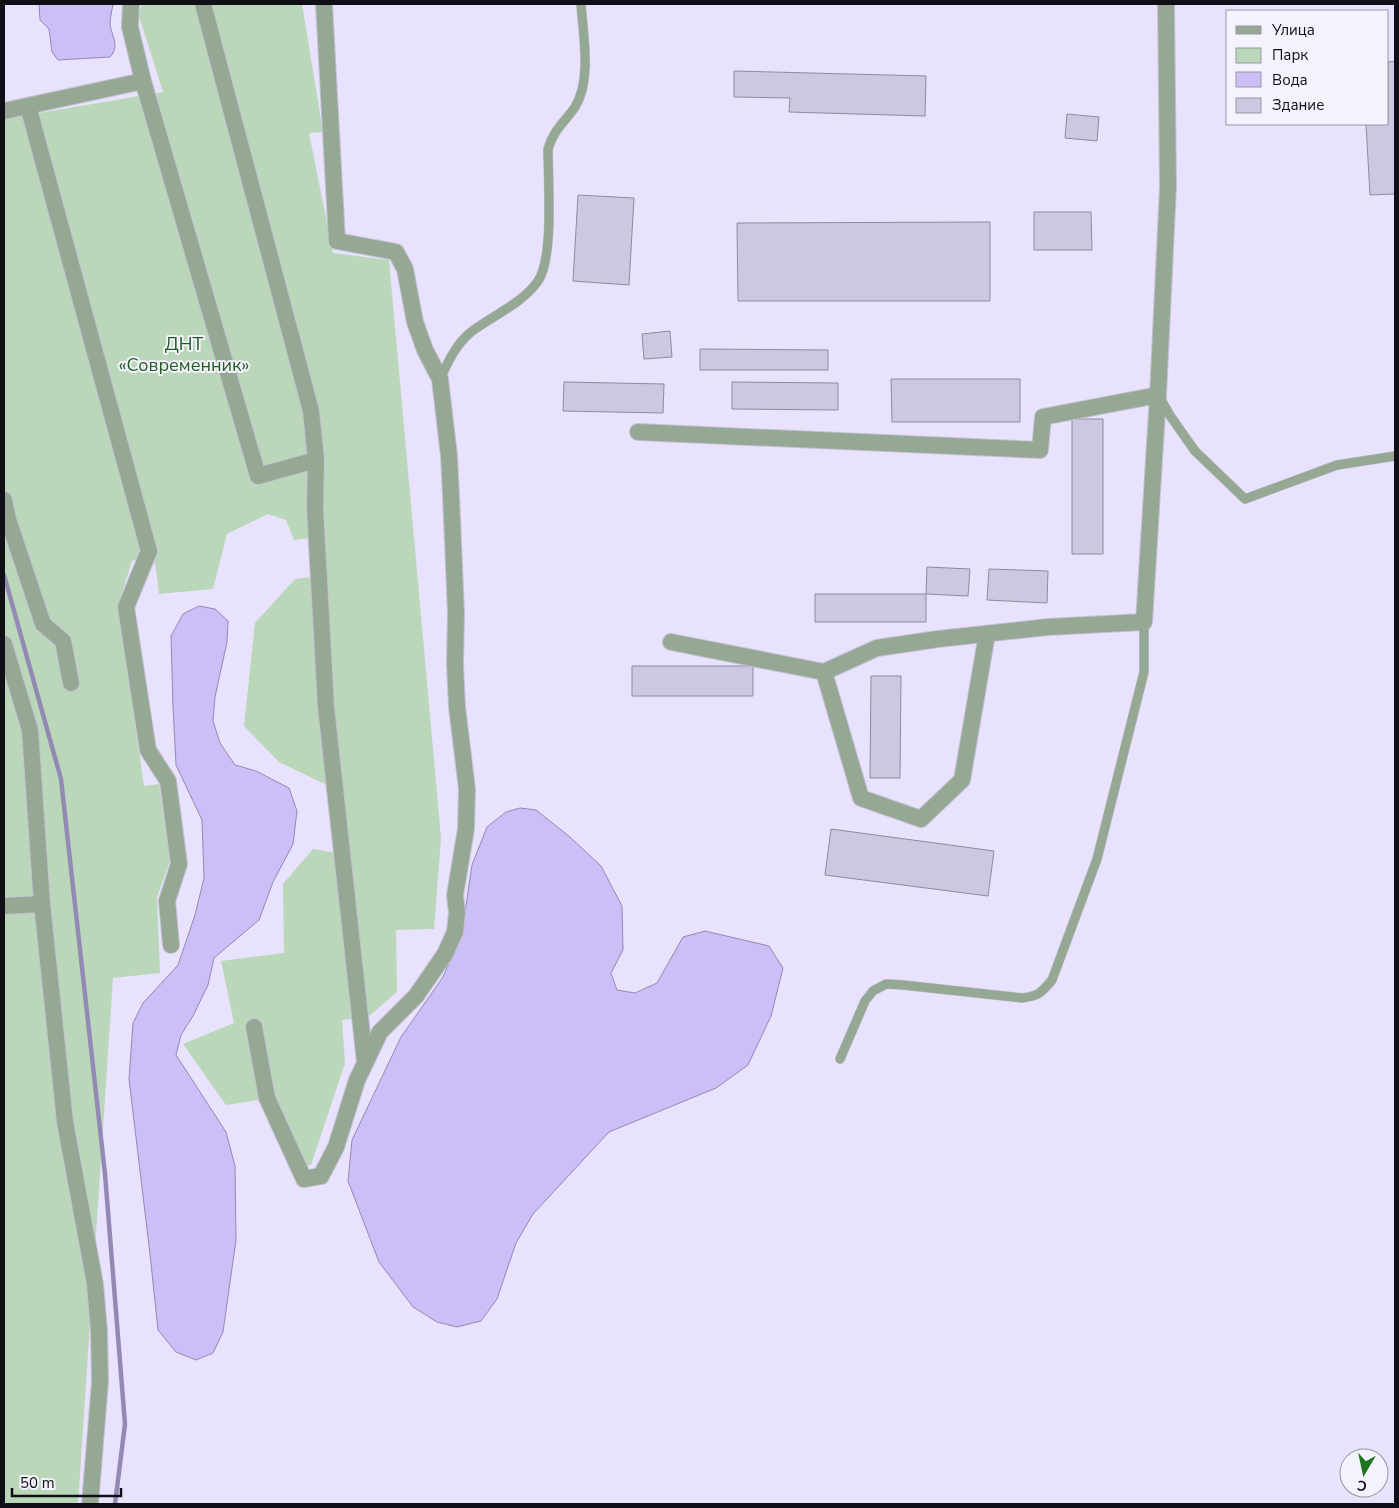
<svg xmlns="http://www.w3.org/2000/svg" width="1399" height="1508" font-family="'Nunito Sans',sans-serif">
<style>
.green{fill:#bbd7b9}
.water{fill:#ccbef7;stroke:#9489b4}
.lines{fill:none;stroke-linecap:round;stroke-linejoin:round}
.stream{stroke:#9489b4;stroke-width:4.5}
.building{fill:#cdc8e1;stroke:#8f8aa1}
.service-casing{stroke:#c5c0d7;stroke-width:10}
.minor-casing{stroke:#c5c0d7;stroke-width:18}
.service{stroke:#95a893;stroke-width:9}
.minor{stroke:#95a893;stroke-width:16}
.labels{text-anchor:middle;stroke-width:4;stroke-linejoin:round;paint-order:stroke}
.park-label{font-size:18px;fill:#205b20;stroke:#f4f2fc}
</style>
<rect width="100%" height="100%" fill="#e8e2fc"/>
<path class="green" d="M141 4H302L323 132 309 133 333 253 389 260 441 838 434 929 396 930 397 992 368 1017 342 1020 345 1063 311 1165 294 1167 259 1100 226 1105 183 1044 234 1023 221 961 284 953 283 884 313 849 338 853 333 788 279 762 244 726 255 623 295 579 322 576 321 537 294 540 286 520 268 514 227 534 213 589 159 594 154 555 132 561 118 605 144 786 159 784 170 861 157 897 160 973 113 978 78 1504H4V119L163 92 139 16Z"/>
<path class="water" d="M39 4H113C112 10 110 18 110 24 112 37 120 46 110 57L58 60 52 52 49 29 40 20Z
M199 606 215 609 228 621 227 642 215 697 213 721 220 743 235 765 256 771 289 788 297 811 293 844 273 882 259 920 214 958 208 985 193 1016 181 1035 176 1055 226 1132 235 1166 236 1240 223 1332 213 1353 196 1360 176 1352 158 1330 150 1254 129 1079 133 1023 143 1003 178 965 195 915 204 878 202 820 176 765 173 707 171 636 183 614Z
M520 808 536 810 570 837 601 866 622 906 623 950 611 973 617 990 635 993 657 983 683 937 705 931 769 946 783 968 771 1016 748 1065 716 1088 609 1132 533 1214 516 1243 497 1299 481 1321 457 1327 437 1322 413 1307 379 1262 348 1181 352 1140 401 1037 443 977 462 933 472 865 487 827 506 812Z"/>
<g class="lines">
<path class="stream" d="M4 575 61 779 105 1174 125 1424 115 1504"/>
</g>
<path class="building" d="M1395 61V194L1370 195 1366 124H1388V62Z
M734 71 926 76 925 116 789 112 790 98 734 97Z
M1067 114 1099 117 1097 141 1065 138Z
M578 195 634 198 629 285 573 281Z
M1034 212H1091L1092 250H1034Z
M990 222V301H738L737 223Z
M670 331 672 357 644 359 642 334Z
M700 349 828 350V370H700Z
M891 379H1020V422H892Z
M564 382 664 384 663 413 563 411Z
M732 382 838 383V410L732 409Z
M1072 419H1103V554H1072Z
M927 567 970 569 968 596 926 594Z
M989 569 1048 571 1047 603 987 600Z
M815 594H926V622H815Z
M632 666H753V696H632Z
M871 676H901L900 778H870Z
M831 829 994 851 988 896 825 875Z"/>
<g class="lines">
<g class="service-casing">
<path id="service" d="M440 379C448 362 456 344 471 332 492 316 523 303 538 281 554 258 548 180 548 149 554 129 564 123 575 107 592 80 583 34 581 4
M1160 398 1171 417 1195 451 1245 499 1337 465 1395 456
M840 1059 865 1001 873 991 886 984 903 985 1022 998C1039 996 1042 992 1052 980L1097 859 1144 672V622"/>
</g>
<g class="minor-casing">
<path id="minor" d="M131 4 130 27 143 81 258 476 316 460
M203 4 311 411 316 460 315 508 326 707 365 1062
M28 106 149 551 126 607 148 750 168 781 179 864 167 901 171 945
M4 111 143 81
M638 432 1040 450 1043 417 1158 395
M4 500 8 519 43 624 63 641 71 683
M671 642 824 672 877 648 938 639 1048 627 1144 622 1158 395 1168 187 1166 4
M4 644 30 730 42 904 65 1122 95 1284 99 1331 100 1382 90 1504
M824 672 861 798 921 819 962 780 987 634
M4 906 42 904
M254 1027 267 1098 304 1179 321 1176 336 1147 357 1080 380 1032 416 996 445 954 455 932 457 913 455 895 466 829 467 789 457 707 455 664 456 613 451 495 449 456 440 379 425 350 415 322 405 269 396 252 337 241 324 4"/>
</g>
<use href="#service" class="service"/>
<use href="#minor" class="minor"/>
</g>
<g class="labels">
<g class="park-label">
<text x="184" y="350">ДНТ<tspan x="184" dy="21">«Современник»</tspan></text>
</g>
</g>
<rect width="1399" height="1508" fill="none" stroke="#100e16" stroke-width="10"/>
<rect x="1226" y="10" width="162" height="115" fill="#f4f2fc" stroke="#9997a0"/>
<rect x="1236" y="26" width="25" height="8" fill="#95a893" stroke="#9997a0"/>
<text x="1272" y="35" font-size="15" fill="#100e16">Улица</text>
<rect x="1236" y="48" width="25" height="15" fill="#bbd7b9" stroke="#9997a0"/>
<text x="1272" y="60" font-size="15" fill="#100e16">Парк</text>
<rect x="1236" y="72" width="25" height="15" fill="#ccbef7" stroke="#9997a0"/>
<text x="1272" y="85" font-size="15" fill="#100e16">Вода</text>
<rect x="1236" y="98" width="25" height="15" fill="#cdc8e1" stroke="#9997a0"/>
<text x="1272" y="110" font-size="15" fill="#100e16">Здание</text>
<g transform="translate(1364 1473) rotate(189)"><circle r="24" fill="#f4f2fc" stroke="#9997a0"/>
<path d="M0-4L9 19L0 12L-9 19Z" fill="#1e7420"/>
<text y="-8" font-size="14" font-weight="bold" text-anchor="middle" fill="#100e16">С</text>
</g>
<path d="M12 1488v8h109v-8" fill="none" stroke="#100e16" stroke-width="2.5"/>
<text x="20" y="1488" font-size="15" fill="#100e16" stroke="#f4f2fc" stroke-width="4" paint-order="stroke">50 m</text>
</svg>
